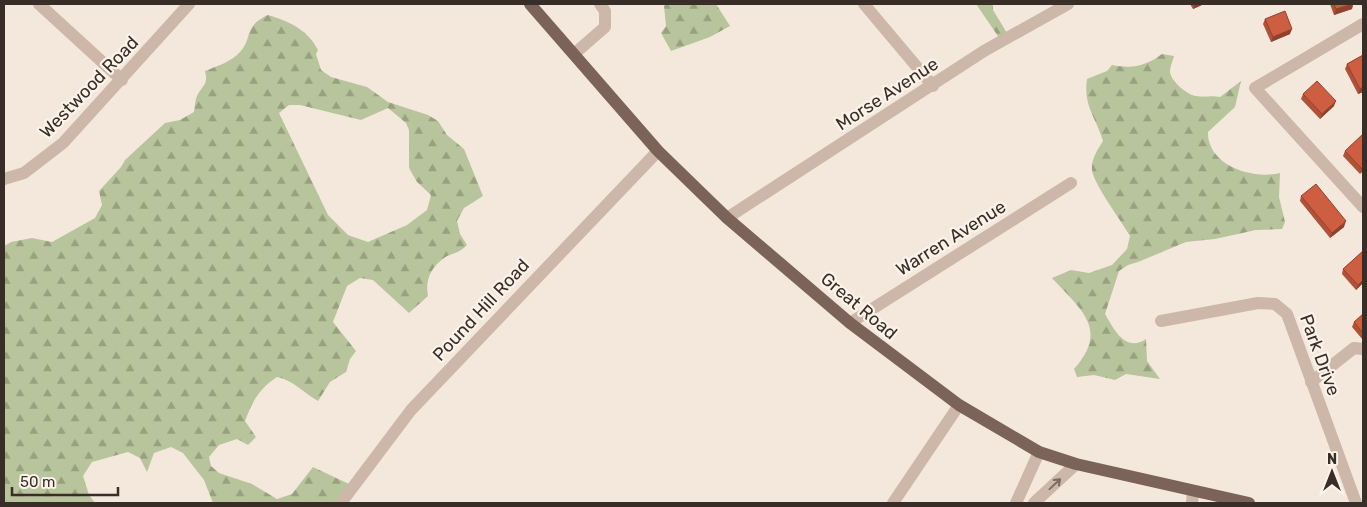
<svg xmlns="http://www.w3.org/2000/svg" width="1367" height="507" font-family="Rubik,sans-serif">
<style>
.forest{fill:url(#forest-firs);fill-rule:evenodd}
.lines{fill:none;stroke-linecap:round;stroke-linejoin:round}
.minor{stroke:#cdb7a8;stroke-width:12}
.major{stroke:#7c6359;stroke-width:12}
.wall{fill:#b15138}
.shaded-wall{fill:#90422e}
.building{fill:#ce5e41;stroke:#90422e}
.oneway{stroke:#7c6b62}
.labels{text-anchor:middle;stroke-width:4.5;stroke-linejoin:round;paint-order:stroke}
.street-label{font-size:18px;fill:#392d28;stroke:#fbf3ea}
</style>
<defs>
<pattern id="forest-firs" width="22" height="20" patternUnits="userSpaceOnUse" patternTransform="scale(1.25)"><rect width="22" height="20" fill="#b8c49c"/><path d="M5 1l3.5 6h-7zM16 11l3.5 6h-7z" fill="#97a07f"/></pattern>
</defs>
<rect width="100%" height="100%" fill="#f4e8dd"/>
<path class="forest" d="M667 4H716L730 26 710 37 671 51 661 33 666 26 664 6Z
M976 4H993V10L1010 38 1002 42Z
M268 15C289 21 308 30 318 50L316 54 321 70 331 77 367 87 388 102 428 115 438 121 447 135 464 149 483 196 464 208 457 221 460 234 467 245C457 255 453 252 444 258 430 268 425 281 428 296L409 313 373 280 360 278 347 286 333 322 356 351 350 359 346 372 330 382 318 401C302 392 295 381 277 377 259 389 253 400 245 421L256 437 248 445 237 439 219 445 209 457 211 466 219 473 252 484 277 499 292 494 313 467 349 484 338 503H213L204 480 183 453 171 447 154 453 147 472 140 458 128 452 92 462 83 476 89 495 95 503H4V246L11 242 32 238 52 242 95 218 102 205 99 191 121 167 125 160 165 123 180 120 194 112C195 106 195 99 198 94 204 84 208 84 205 71 217 66 231 62 240 52 253 38 243 26 268 15ZM289 105H300L361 120 388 108 406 123 409 130V168L417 182 431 195 427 210 407 225 368 242 348 235 328 215 279 113Z
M1162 54 1174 56C1173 60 1170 67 1170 72 1171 81 1187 95 1196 96 1204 98 1211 95 1220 97L1241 81 1235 107 1208 132C1207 165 1252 180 1280 173L1279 197 1285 222 1282 229 1256 230 1215 239 1186 242 1138 262 1128 265 1119 271 1105 314C1114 329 1125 353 1146 339L1147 361 1160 379 1126 374 1115 380 1094 375 1077 377 1074 369C1110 329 1080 309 1052 278L1071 270 1089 273 1112 265 1127 249 1130 236C1122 222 1093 183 1092 170 1091 159 1098 149 1103 141 1096 117 1083 106 1087 79L1107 71 1112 65C1132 69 1146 66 1162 54Z"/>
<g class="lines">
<path class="minor" d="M39 4 122 80
M864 4 933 86
M1363 24 1255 88 1363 207
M574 54 605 27V11L600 4
M4 179 24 173 63 143 189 4
M727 218 984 51 1068 4
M1161 321 1258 303 1275 304 1287 314 1356 503
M850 323 1071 183
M1311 382 1354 348 1363 349
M341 503 411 410 658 151
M893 503 959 405
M1016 503 1039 452
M1034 503 1076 464
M1192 503 1193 491"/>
<path class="major" d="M530 4 658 151 727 218 850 323 959 405 1039 452 1076 464 1249 503"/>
</g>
<path class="wall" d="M1190 4H1204L1193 9Z
M1330 4H1353L1352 9 1334 15Z
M1265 19 1290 34 1271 42 1263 24Z
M1363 55V92L1358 94 1345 69 1347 64Z
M1303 94 1334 106 1320 119 1301 99Z
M1363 134V171L1360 174 1343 156 1345 151Z
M1301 196 1344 227 1330 238 1300 201Z
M1363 251V283L1356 290 1342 274 1343 269Z
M1363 314V340L1352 327 1354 322Z"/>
<path class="shaded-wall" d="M1195 4H1204L1193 9Z
M1353 4 1352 9 1334 15 1336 9Z
M1292 29 1290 34 1271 42 1273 37Z
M1363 87V92L1358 94 1360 89Z
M1336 101 1334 106 1320 119 1322 114Z
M1346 221 1344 227 1330 238 1332 233Z
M1363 280V283L1356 290 1358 285Z"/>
<path class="building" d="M1334 4H1353L1336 9Z
M1285 11 1292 29 1273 37 1265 19Z
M1363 55V87L1360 89 1347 64Z
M1317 81 1336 101 1322 114 1303 94Z
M1363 134V168L1362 169 1345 151Z
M1316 184 1346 221 1332 233 1301 196Z
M1363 251V280L1358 285 1343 269Z
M1363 314V333L1354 322Z"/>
<defs><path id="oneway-shaft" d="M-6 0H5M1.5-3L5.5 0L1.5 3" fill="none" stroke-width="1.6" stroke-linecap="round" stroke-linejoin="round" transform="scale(1.25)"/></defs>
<use class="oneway" href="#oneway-shaft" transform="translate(1055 484) rotate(-43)"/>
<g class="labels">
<g class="street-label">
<text transform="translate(89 87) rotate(-46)" y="6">Westwood Road</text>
<text transform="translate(887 94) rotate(-33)" y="6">Morse Avenue</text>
<text transform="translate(951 238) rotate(-32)" y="6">Warren Avenue</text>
<text transform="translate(859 306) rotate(40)" y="6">Great Road</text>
<text transform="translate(481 310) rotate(-47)" y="6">Pound Hill Road</text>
<text transform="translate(1320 355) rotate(70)" y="6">Park Drive</text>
</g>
</g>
<rect width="1367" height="507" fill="none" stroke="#392d28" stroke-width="10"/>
<g transform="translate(1332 472)" stroke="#fbf3ea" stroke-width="4" paint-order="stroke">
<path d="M0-4L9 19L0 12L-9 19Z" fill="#392d28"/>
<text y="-8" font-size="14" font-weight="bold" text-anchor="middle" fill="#392d28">N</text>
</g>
<path d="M12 487v8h106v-8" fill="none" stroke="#392d28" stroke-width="2.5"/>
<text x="20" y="487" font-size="15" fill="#392d28" stroke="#fbf3ea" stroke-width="4" paint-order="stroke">50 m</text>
</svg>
